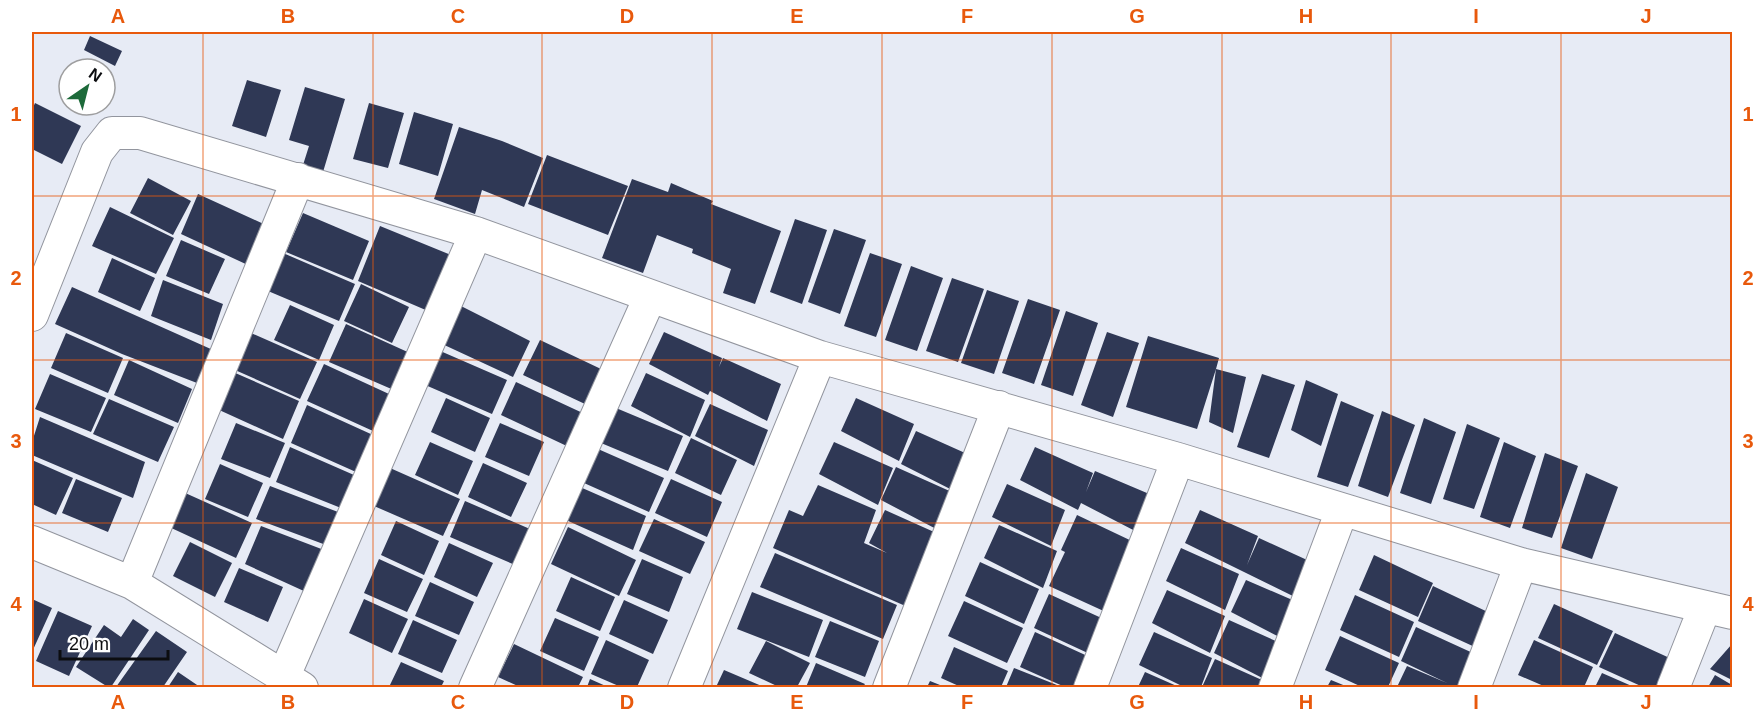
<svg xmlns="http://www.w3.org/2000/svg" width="1764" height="719" font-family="Arial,sans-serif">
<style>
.building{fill:#2f3855}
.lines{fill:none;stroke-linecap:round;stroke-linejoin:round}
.minor-casing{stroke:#92959e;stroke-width:34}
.minor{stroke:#fff;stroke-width:32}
.grid{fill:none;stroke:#e8590c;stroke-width:1.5;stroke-opacity:0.55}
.neatline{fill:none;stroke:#e8590c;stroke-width:2}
.grid-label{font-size:20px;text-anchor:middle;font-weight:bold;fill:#e8590c}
</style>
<rect width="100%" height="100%" fill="#e7ebf5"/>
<path class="building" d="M90 36 122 51 115 66 84 50Z
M247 80 281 90 266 137 232 126Z
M305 87 345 99 323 172 303 165 309 146 289 140Z
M35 103 81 126 62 164 32 149V110Z
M369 103 404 113 388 168 353 159Z
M414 112 453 124 438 176 399 164Z
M459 127 502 141 543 158 524 207 482 190 475 214 434 199Z
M547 155 628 186 608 235 528 204Z
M148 178 191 201 173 235 130 213Z
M632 179 668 192 671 183 713 201 711 204 781 231 755 304 723 293 731 269 692 253 693 249 657 235 643 273 602 258Z
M198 194 268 226 250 266 181 234Z
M110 207 174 238 156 274 92 246Z
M303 213 369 241 353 280 286 252Z
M795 219 827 230 802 304 770 292Z
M380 226 451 255 428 311 358 281Z
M834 229 866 240 840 314 808 302Z
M181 240 225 259 209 294 166 276Z
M283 253 355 284 339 321 268 291Z
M870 253 902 264 876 337 844 326Z
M112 258 155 278 140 311 98 292Z
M911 266 943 278 917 351 885 340Z
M952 278 984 289 958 362 926 351Z
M163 280 223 304 211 340 151 316Z
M361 284 409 307 392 343 344 321Z
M72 287 213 350 197 383 122 354 55 324Z
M987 290 1019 301 994 374 961 363Z
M1028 299 1060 310 1034 384 1002 373Z
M457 304 530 341 513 377 440 343Z
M290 305 334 325 319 360 274 340Z
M1066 311 1098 323 1073 396 1041 385Z
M346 324 412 354 396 391 329 362Z
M664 332 722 358 719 367 723 358 781 384 767 421 710 391 708 395 649 364Z
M1107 332 1139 343 1113 417 1081 405Z
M66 333 123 358 108 393 51 368Z
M251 333 317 362 300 399 235 370Z
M1148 336 1219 358 1216 369 1246 377 1233 433 1209 422 1216 369 1197 429 1126 407Z
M540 340 601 369 585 404 523 375Z
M438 350 507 380 492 414 423 384Z
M129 360 192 389 178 423 114 395Z
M324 364 389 394 373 431 307 401Z
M233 372 299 401 283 439 217 409Z
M646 373 705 400 690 437 631 406Z
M50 374 106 398 91 432 35 409Z
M1262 374 1295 385 1269 458 1237 447Z
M1306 380 1338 394 1321 446 1291 430Z
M516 382 587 415 571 448 501 415Z
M446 398 490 418 475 452 431 432Z
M856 398 914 424 899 461 841 431Z
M109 399 174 427 158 462 93 434Z
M1341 401 1374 415 1348 487 1317 477Z
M710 404 768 430 754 466 695 436Z
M307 405 373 435 356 472 291 443Z
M616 408 683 436 668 471 601 443Z
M1382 411 1415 425 1388 497 1358 486Z
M40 417 145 462 133 498 32 455V442Z
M1424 418 1456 432 1431 504 1400 493Z
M236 423 285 443 270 478 221 459Z
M500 423 544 442 529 476 485 457Z
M1467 424 1500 438 1474 509 1443 499Z
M916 431 974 457 960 494 901 464Z
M691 438 737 460 721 495 675 473Z
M430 442 473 461 458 495 415 475Z
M834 442 893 468 878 505 819 474Z
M1504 442 1536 456 1510 528 1480 517Z
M290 447 354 475 341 508 276 482Z
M1035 447 1093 473 1086 492 1095 471 1154 496 1139 533 1081 503 1078 510 1020 480Z
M598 449 664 478 649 512 584 483Z
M1545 453 1578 466 1552 538 1522 528Z
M32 460 73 478 56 515 32 504Z
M483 463 527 483 511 517 468 497Z
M220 464 263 483 248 517 205 499Z
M896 467 954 493 940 531 881 500Z
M390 468 460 499 443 536 374 506Z
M1586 473 1618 487 1592 559 1561 548Z
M76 479 122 498 108 532 62 513Z
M671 479 722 502 707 537 655 513Z
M1007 484 1065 510 1051 546 992 517Z
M818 485 876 510 864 543 887 553 869 543 885 510 943 536 910 608 773 548 789 510 803 516Z
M270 486 338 512 326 545 256 519Z
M580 487 646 516 633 550 566 520Z
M183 492 252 523 236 558 167 526Z
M465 501 530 529 515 565 450 537Z
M1200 510 1258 536 1247 565 1259 538 1318 565 1303 601 1185 543Z
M1077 515 1136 543 1108 613 1049 586 1065 552 1061 550Z
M654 519 705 542 690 574 639 551Z
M396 521 439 541 424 575 381 555Z
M999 525 1057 551 1043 588 984 558Z
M261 526 324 550 306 592 245 564Z
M568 527 636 560 619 596 551 564Z
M190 542 232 563 215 597 173 576Z
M449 543 493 563 477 597 434 577Z
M1181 548 1239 574 1225 610 1166 581Z
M775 553 897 605 883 639 760 587Z
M1374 555 1433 583 1418 617 1359 590Z
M379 559 423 579 407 612 364 593Z
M642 559 683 577 669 612 627 594Z
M980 562 1039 589 1024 624 965 596Z
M239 568 283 587 268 622 224 602Z
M571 577 615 597 600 631 556 611Z
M1246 580 1304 605 1289 642 1231 612Z
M430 582 474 602 459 635 415 616Z
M1433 586 1492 614 1477 648 1418 621Z
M1167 590 1225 616 1210 653 1152 623Z
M752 592 823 620 809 657 737 629Z
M1049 594 1108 621 1092 655 1034 628Z
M1355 595 1414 622 1399 657 1340 630Z
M32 599 52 608 32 652Z
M364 599 408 619 392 653 349 633Z
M624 600 668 620 653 654 609 634Z
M964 601 1023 628 1007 663 948 636Z
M1554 604 1613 631 1597 665 1538 638Z
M58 611 92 626 69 676 36 661Z
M555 618 599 637 584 671 540 651Z
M133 619 149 630 111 687H108L76 667 104 625 121 637Z
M413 620 457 640 442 673 398 654Z
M1229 620 1287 646 1272 683 1214 653Z
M830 621 879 641 865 677 815 657Z
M1416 627 1475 654 1460 687H1397L1407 666 1447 683 1401 661Z
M156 631 187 652 163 687H116Z
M1035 632 1094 659 1081 687H1065L1020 667Z
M1154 632 1212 658 1201 687H1184L1139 665Z
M1615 633 1674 660 1661 687H1643L1599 667Z
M1340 636 1399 663 1388 687H1362L1325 670Z
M606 640 649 660 637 687H621L591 674Z
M1534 640 1593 667 1584 687H1546L1518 675Z
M766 641 810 663 797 687H779L749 673Z
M514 644 583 677 578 687H520L498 677Z
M1732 644V680L1710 669Z
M954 647 1008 671 1001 687H961L941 678Z
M1215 659 1273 685 1272 687H1202Z
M401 662 444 681 441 687H389Z
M816 663 865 684 863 687H806Z
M1014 668 1062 687H1006Z
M724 670 764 687H716Z
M178 672 200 687H168Z
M1145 672 1179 687H1138Z
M1602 673 1634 687H1595Z
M1715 675 1732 685V687H1708Z
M590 679 608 687H587Z
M1331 680 1348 687H1327Z
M930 681 945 687H927Z"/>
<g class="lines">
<g class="minor-casing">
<path id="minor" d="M32 315 97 152 112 133H140L476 233 820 357 1178 459 1521 564 1732 613
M32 542 132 583 302 688
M132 583 298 179
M284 676 476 233
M475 688 650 297
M684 688 820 357
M889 688 999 407
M1090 688 1178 459
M1275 688 1342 510
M1474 688 1521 564
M1673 688 1705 607"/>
</g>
<use href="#minor" class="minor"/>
</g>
<path class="grid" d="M203 32V688M373 32V688M542 32V688M712 32V688M882 32V688M1052 32V688M1222 32V688M1391 32V688M1561 32V688M32 196H1732M32 360H1732M32 523H1732"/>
<rect width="1764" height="719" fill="none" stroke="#ffffff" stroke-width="66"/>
<g transform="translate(87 87) rotate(35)"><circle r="28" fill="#ffffff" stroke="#9e9e9f" stroke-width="1.5"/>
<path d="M0-4.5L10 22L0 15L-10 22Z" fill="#1d6a3a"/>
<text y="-9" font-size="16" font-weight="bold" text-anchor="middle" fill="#0c0d10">N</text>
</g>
<path d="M60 650v9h108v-9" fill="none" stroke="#0c0d10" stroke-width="3"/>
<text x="69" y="650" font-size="18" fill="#0c0d10" stroke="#ffffff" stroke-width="4.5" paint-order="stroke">20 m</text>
<rect x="33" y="33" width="1698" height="653" class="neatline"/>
<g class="grid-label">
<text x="118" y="23">A</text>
<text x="288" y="23">B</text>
<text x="458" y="23">C</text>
<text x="627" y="23">D</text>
<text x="797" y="23">E</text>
<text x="967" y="23">F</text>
<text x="1137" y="23">G</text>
<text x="1306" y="23">H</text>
<text x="1476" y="23">I</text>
<text x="1646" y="23">J</text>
<text x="16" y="121">1</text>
<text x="1748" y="121">1</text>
<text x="16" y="285">2</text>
<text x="1748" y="285">2</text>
<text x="16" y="448">3</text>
<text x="1748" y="448">3</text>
<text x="16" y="611">4</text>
<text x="1748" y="611">4</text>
<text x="118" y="709">A</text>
<text x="288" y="709">B</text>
<text x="458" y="709">C</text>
<text x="627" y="709">D</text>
<text x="797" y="709">E</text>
<text x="967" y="709">F</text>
<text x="1137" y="709">G</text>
<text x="1306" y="709">H</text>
<text x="1476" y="709">I</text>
<text x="1646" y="709">J</text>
</g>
</svg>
